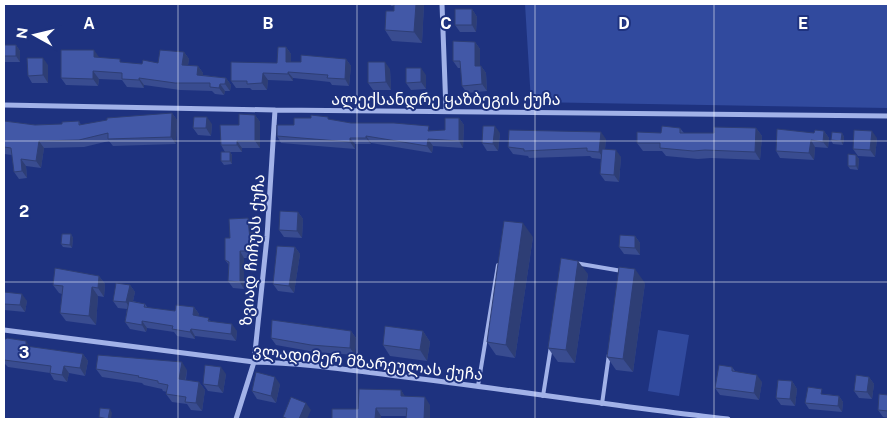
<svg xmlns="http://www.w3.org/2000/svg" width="892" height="423" font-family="'Public Sans','Noto Sans Georgian',sans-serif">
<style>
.green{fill:#314a9e}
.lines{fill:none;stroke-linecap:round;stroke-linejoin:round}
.service{stroke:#a2b2e8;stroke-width:4}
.minor{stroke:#a2b2e8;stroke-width:5}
.wall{fill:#394c90}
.shaded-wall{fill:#2e3e75}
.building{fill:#4258a7;stroke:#2e3e75}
.grid{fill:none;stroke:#fff;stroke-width:1;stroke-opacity:0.55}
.labels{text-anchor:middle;stroke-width:4;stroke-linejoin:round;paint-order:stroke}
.street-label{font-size:16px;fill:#fff;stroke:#1e327f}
.grid-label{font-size:16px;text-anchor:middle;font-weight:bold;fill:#fff;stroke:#1e327f;stroke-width:4;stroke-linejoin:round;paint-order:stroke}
</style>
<rect width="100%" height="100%" fill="#1e327f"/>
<path class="green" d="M525 4H888V108L531 102Z
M658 330 689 335 679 396 648 391Z"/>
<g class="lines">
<path class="service" d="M575 263 622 271
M478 386 498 265
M543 396 551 346
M602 404 609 354"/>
<path class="minor" d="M442 4 446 111
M4 105 275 110 888 116
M4 330 254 362C305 363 355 371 405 377 513 390 620 407 728 419
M236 419 254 362 267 237 275 110"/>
</g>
<path class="wall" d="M390 4H424L422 43 392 41 385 30 394 11V6H391Z
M472 9 477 17 476 32H460L455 25Z
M475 42 480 49V66H481L486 73 487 91 467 93 462 86 461 68H458L453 61Z
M4 45H16L20 51V62H4Z
M286 47 291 54V62H301L346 59 351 66 349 86 332 85 330 82 293 78V81L268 80 267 90H252L250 88H236L231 81 277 63Z
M184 52 189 59 188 65 198 66 203 73V75L226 78 231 85 230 91H225L224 95 215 94 212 91 180 90 144 85V88L127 87 122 80 99 79 98 86 66 85 61 78 99 57 123 63 142 64 158 63Z
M48 65V83H32L28 76Z
M390 69 391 90H373L368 83Z
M426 75V89L411 90 406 83Z
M172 113 177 120 176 144 113 146 109 141 84 147 44 148 41 168 26 166 27 178 19 179 14 172 12 155 4 154V121L35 125 62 124 79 121 81 125Z
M255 115 260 122V148H242V152H230L232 155V164L224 165 221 161 225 152 221 145 239 125Z
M311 118 330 120 351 123 432 131 445 130 459 118 464 125 463 148 433 146 432 153 371 143V144H355V149L281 143 277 136 294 125Z
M212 124 211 136 198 135 193 128Z
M680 128 684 133H714L756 128 762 136 760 160 711 158 698 159 666 156 662 151H643L637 143 661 133Z
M824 131 829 138 828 148 815 147 814 160 780 158 776 151 814 133Z
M500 133 498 151H487L482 143Z
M842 133 844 137 843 145 833 144 831 140Z
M877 138 875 157 858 156 853 149Z
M606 139 605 149 621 157 619 182 605 181 600 174 601 159 592 158 590 156 529 158 528 156 513 154 508 147Z
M856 155 859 159 858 170 850 169 848 166Z
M298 212 303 219 302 238 284 237 279 230Z
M253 225 256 258H244V289L233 288 228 281 229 265 225 260 230 238Z
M71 234 73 238 72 248 63 247 61 244Z
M635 236 640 243V255L624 254 619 247Z
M533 237 515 358 496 355 487 342Z
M295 247 300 254 294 293 278 291 273 284Z
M588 274 575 363 558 362 548 348Z
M99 276 105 284 104 297 98 296 96 325 66 321 60 313 62 294 59 293 53 285Z
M645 283 633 372 616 370 607 357Z
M130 285 135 292 133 301 145 304 148 308 175 311 194 307 199 314 198 316 237 331 236 341 195 336V339L177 336 174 332 147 328 146 332 130 329 125 322 127 309 118 308 113 301Z
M4 292 27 301 25 312 4 310Z
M351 331 356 338 355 355 315 352 276 345 271 338Z
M423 331 430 342 427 361 390 356 383 345Z
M4 339 30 347 83 354 88 361 85 376 69 373 67 382 54 380 50 373 8 367 4 363Z
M732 367 735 371 762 382 759 400 720 395 715 388Z
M96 369 187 370 186 380 199 382 205 390 202 411 191 410 187 404 172 402 166 394 167 392 163 391 162 389 144 385 142 383 102 377Z
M226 374 223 393 208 391 203 384Z
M869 377 874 384 872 399 859 398 854 391Z
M792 381 797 389 795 406 781 405 776 398Z
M280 384 276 403 257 399 252 391Z
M401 390 405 397 430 405 406 416H381V419H332L358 409Z
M826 394 839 396 843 402 842 412 809 409 805 403Z
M888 395V418L883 417 878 410Z"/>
<path class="shaded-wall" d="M416 4H424L422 43 414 32Z
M472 9 477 17 476 32 472 25Z
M475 42 480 49V73L475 66Z
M16 45 20 51V62L16 56Z
M286 47 291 54V69L286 62Z
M94 50 99 57H94Z
M184 52 189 59 187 72 182 65Z
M43 58 48 65V83L43 75Z
M346 59 351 66 349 86 345 79Z
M385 62 390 69 391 90 386 82Z
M198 66 203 73V82L197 75Z
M481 66 486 73 487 91 482 84Z
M421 68 426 75V89L421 82Z
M93 71 99 79 98 86 93 79Z
M288 72 293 78V81L288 74Z
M263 73 268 80 267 90 262 83Z
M139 78 144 85V88L139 80Z
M226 78 231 85 230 91 225 84Z
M220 84 225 91 224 95 219 88Z
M172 113 177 120 176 144 171 137Z
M255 115 260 122V148L255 141Z
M207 117 212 124 211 136 206 128Z
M459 118 464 125 463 148 459 141Z
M495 126 500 133 498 151 493 144Z
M756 128 762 136 760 160 755 152Z
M824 131 829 138 828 148 823 142Z
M872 131 877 138 875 157 870 150Z
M601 132 606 139 604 159 599 152Z
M842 133 844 137 843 145 841 141Z
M366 136 371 143V144L366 138Z
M350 138 355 144V149L350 142Z
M428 139 433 146 432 153 427 146Z
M811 140 815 147 814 160 809 153Z
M39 141 44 148 41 168 36 161Z
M237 141 242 148V152L237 145Z
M616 150 621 157 619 182 614 175Z
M230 152 232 155V164L230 161Z
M856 155 859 159 858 170 856 166Z
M21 159 26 166 27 178 22 171Z
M298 212 303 219 302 238 297 231Z
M248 218 253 225 256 258 251 251Z
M523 223 533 237 515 358 506 345Z
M71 234 73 238 72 248 70 245Z
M635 236 640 243V255L635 248Z
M295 247 300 254 294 293 289 286Z
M240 251 244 258V289L240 282Z
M578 261 588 274 575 363 566 350Z
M635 269 645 283 633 372 623 359Z
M99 276 105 284 104 297 98 288Z
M130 285 135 292 131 310 126 302Z
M92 287 98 296 96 325 89 316Z
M22 294 27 301 25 312 20 305Z
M194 307 199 314 197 322 193 315Z
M142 321 147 328 146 332 142 325Z
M232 324 237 331 236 341 231 334Z
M191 329 195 336V339L190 332Z
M351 331 356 338 355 355 350 348Z
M423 331 430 342 427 361 420 350Z
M26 341 31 348 26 346Z
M83 354 88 361 85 376 80 368Z
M182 362 187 370 184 387 179 379Z
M64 366 69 373 67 382 62 375Z
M221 367 226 374 223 393 218 386Z
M757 375 762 382 759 400 754 393Z
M275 377 280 384 276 403 271 396Z
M869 377 874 384 872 399 867 392Z
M792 381 797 389 795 406 790 399Z
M199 382 205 390 202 411 196 403Z
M401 390 406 398 401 396Z
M839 396 843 402 842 412 838 406Z
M425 397 430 405V419H424Z
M306 403 311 410 307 419H299Z
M376 408 381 416V419H375Z
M110 409 112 413 111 419H108Z"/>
<path class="building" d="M394 4H416L414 32 385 30 386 11H394Z
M455 9H472V25H455Z
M453 41 475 42V66H481L482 84 462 86 460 61H453Z
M4 45H16V56H4Z
M278 47H286V62H301V55L346 59 345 79 327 78 328 75 288 72V74L263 73 262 83 247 84V81H231V62L277 63Z
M61 50H94V57L120 59V62L142 64 143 60 158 63 160 50 184 52 182 65 198 66 197 75 226 78 225 84H220L219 88 210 87V83H175L139 78V80L122 79V73L93 71V79L61 78Z
M27 58H43V75L28 76Z
M368 62H385L386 82 368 83Z
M406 68H421V82L406 83Z
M172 113 171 137 108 139V133L79 140 39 141 36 161 21 159 22 171 14 172 11 148 4 147V121L35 125 62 124V122L79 121V125L107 120V118Z
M239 114 255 115V141H237V145H221L220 125H239Z
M311 115 328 117V119L351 123H394L429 126 428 131 445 130V118H459V141L428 139 427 146 366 136V138H350V142L277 136V125H294V118H311Z
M194 117H207L206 128H193Z
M483 126H495L493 144 482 143Z
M662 126 680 128V133H714V127L756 128 755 152 705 150 693 151 660 148V143H637V132L661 133Z
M777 129 814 133 815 130 824 131 823 142 811 140 809 153 776 151Z
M509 130 601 132 599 152 587 151V148L524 151V149L508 147Z
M854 130 872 131 870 150 853 149Z
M832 132 842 133 841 141 831 140Z
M602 149 616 150 614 175 600 174Z
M221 152H230V161H221Z
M848 154 856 155V166H848Z
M280 211 298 212 297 231 279 230Z
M248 218 251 251H240V282L228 281 229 262 225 260V238H230L229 219Z
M504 221 523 223 506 345 487 342Z
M62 234H71L70 245 61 244Z
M620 235 635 236V248L619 247Z
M277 246 295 247 289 286 273 284Z
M561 258 578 261 566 350 548 348Z
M619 267 635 269 623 359 607 357Z
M55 268 99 276 98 288 92 287 89 316 60 313 63 286 53 285Z
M116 283 130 285 126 302 113 301Z
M4 292 22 294 20 305 4 304Z
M129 301 145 304 144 307 175 311 176 305 194 307 193 315 209 318 208 321 232 324 231 334 191 329 190 332 172 329 173 326 142 321V325L125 322Z
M272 320 351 331 350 348 311 345 271 338Z
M385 326 423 331 420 350 383 345Z
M7 338 26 341V346L83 354 80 368 64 366 62 375 50 373 51 366 4 360V339H6Z
M98 355 182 362 179 379 199 382 196 403 185 402 186 397 166 394 168 385 158 383V381L138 377 139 376 96 369Z
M205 365 221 367 218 386 203 384Z
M719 365 732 367V371L757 375 754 393 715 388Z
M256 372 275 377 271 396 252 391Z
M856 375 869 377 867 392 854 391Z
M778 380 792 381 790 399 776 398Z
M808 387 822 389 821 394 839 396 838 406 805 403Z
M359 389 401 390V396L425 397 424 419H406L407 408H376L375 419H332V409H358Z
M879 394 888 395V411L878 410Z
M291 397 306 403 299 419H288L283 417Z
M100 408 110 409 108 419 99 417Z"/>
<path class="grid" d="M178 4V419M357 4V419M535 4V419M714 4V419M4 141H888M4 282H888"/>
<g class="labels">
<g class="street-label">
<text x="446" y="105">ალექსანდრე ყაზბეგის ქუჩა</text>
<text transform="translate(252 250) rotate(-85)" y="6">ზვიად ჩიჩუას ქუჩა</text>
<text transform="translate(368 362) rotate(6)" y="6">ვლადიმერ მზარეულას ქუჩა</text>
</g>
</g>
<g class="grid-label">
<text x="89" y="29">A</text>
<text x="268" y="29">B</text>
<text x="446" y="29">C</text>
<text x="624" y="29">D</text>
<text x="803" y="29">E</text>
<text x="24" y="217">2</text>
<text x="24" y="358">3</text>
</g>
<rect width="892" height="423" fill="none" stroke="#ffffff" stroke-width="10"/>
<g transform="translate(35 35) rotate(278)" stroke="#1e327f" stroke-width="4" paint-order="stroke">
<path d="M0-4L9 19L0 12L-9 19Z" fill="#ffffff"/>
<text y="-8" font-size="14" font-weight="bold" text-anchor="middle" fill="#ffffff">N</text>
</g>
</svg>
